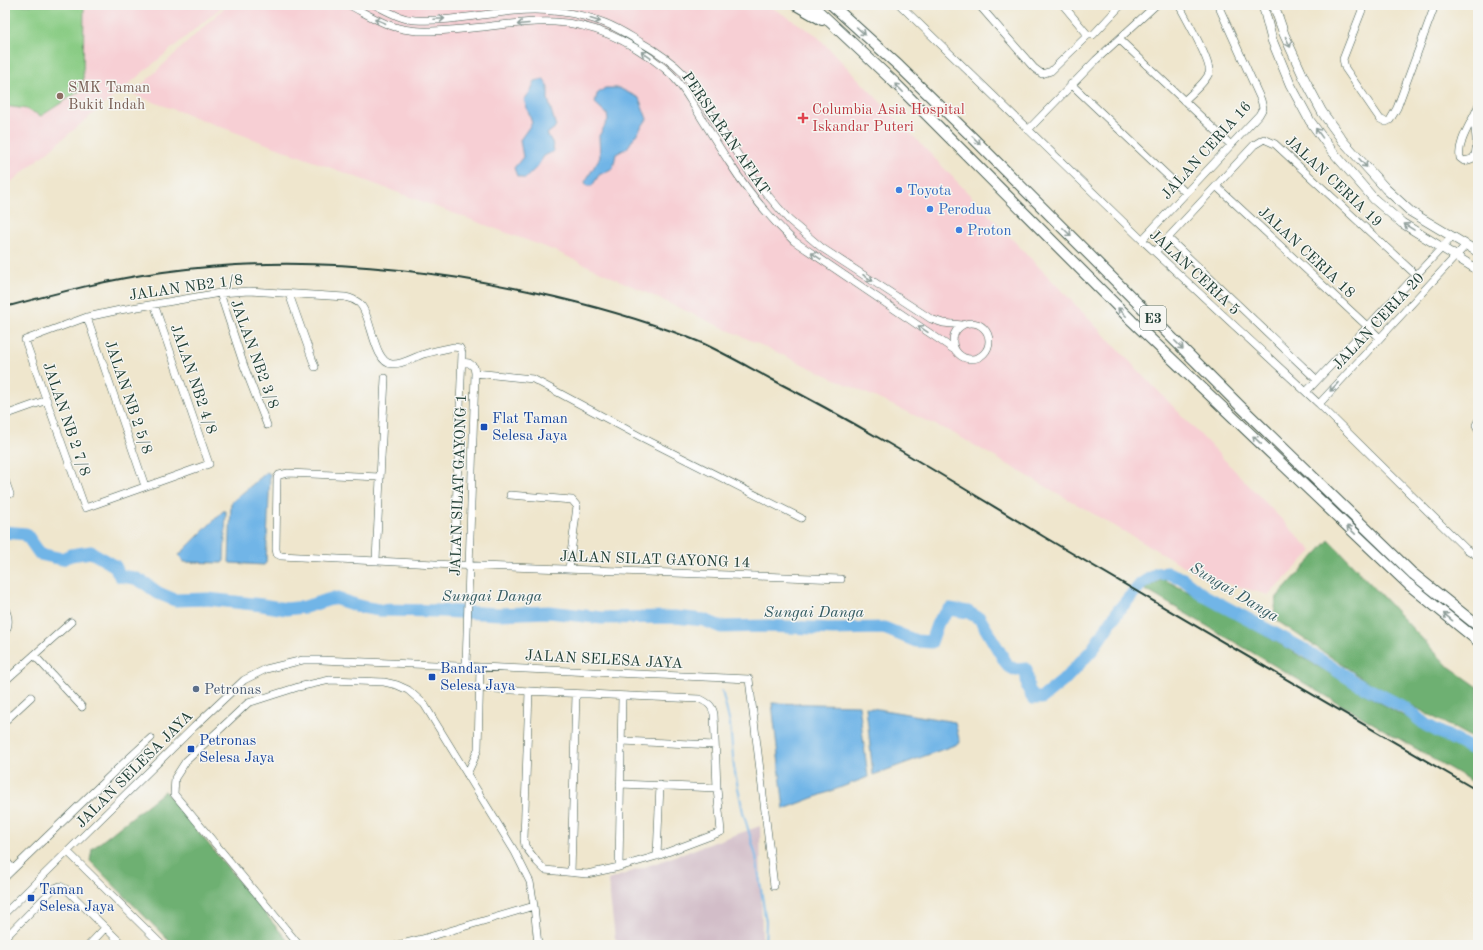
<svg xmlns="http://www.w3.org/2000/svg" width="1483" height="950" font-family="'Old Standard TT',serif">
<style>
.built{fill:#f7cfd4}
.industrial{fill:#d2bdc8}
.green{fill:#89cc84;stroke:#54845c}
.forest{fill:#6eb072;stroke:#467653}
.water{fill:#71b5e7;stroke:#48798e}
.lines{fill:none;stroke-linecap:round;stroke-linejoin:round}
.stream{stroke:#71b5e7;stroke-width:2}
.river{stroke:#71b5e7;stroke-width:13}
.minor-casing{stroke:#3e564b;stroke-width:8}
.major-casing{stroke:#3e564b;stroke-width:10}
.highway-casing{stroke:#3e564b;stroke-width:12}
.minor{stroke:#fff;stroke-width:7}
.major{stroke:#fff;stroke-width:9}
.highway{stroke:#fff;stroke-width:10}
.rail{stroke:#1f3d34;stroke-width:2}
.oneway{stroke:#8f9e9a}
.education-dot{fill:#8d6e63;stroke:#f6f6f2;stroke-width:1.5}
.health-dot{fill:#e0444e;stroke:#f6f6f2;stroke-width:1.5}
.shop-dot{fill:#3f7fe0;stroke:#f6f6f2;stroke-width:1.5}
.transit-dot{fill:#1a4fb4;stroke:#f6f6f2;stroke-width:1.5}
.service-dot{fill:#5c6f8a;stroke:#f6f6f2;stroke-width:1.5}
.labels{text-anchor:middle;stroke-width:3;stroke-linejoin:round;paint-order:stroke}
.shield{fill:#f6f6f2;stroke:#60746d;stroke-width:1}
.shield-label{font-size:14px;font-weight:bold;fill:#1f3d34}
.education-label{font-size:15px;fill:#785e54;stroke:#f6f6f2;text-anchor:start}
.health-label{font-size:15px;fill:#be3a42;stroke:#f6f6f2;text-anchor:start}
.street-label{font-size:15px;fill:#1f3d34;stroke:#f6f6f2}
.shop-label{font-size:15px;fill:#366cbe;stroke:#f6f6f2;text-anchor:start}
.transit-label{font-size:15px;fill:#164399;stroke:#f6f6f2;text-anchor:start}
.service-label{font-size:15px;fill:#4e5e75;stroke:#f6f6f2;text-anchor:start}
.water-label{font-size:16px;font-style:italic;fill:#345b61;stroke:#f6f6f2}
</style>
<rect width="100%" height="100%" fill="#f6f6f2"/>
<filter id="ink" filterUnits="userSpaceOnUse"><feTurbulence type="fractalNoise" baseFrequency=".025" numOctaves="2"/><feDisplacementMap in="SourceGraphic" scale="8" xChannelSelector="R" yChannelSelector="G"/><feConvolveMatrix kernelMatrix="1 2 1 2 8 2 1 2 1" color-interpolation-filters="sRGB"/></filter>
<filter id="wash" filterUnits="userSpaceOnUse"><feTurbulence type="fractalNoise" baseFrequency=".012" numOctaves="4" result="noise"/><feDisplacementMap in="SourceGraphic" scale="16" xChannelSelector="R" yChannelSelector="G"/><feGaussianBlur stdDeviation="0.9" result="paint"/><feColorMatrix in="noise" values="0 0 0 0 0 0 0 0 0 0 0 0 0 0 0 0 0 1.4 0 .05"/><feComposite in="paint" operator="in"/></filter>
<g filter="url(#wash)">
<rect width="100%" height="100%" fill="#efe6cd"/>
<path class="built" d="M5 5H224L5 187Z
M227 5H768L815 34 1312 551 1269 595 1203 577 953 433 553 250 132 94Z"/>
<path class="industrial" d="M760 826 762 945H620L615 938 608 880Z"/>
<path class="green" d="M5 5H84L83 89 41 116 27 109 5 106Z"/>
<path class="forest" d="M1329 540 1447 665 1478 687V741L1368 682 1273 618 1277 597Z
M1163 579 1212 604 1377 701 1478 757V785L1144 589Z
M165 791 291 945H173L90 861 92 849Z"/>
<path class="water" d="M544 79 548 88V99L556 127 547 134 552 142 554 151 544 156 537 167 525 179 517 176 514 168 523 157 520 140 532 123 524 100 530 92 535 81Z
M605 88H619L639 98 647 119 627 148 616 154 613 168 599 175 592 186H587L585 182 600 157 599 136 608 120 607 114 595 103 597 94Z
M267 472 270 474 266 563 264 565 230 563 229 562 231 504 232 502Z
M223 511H226L224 561 222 563 184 562 179 555Z
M772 703 859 705 868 777 784 809Z
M866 707 955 722 960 743 873 775Z"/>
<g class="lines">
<path class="stream" d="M722 691 730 724 734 768 743 812 756 856 766 922 765 945"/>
<path class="river" d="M5 532 26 534 40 554 62 559 71 555 91 552 115 566 120 576 135 578 146 584 158 593 175 600 208 599 262 605 286 609 305 607 334 598 362 607 379 610 441 611 499 614 549 612 602 618 675 617 704 620 721 627 768 626 833 629 884 628 916 641 931 642 938 622 950 609 968 612 980 619 1008 666 1016 670 1026 669 1028 688 1033 698H1042L1063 681 1092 650 1118 611 1141 584 1157 574 1168 573 1183 579 1203 595 1303 649 1355 682 1405 708 1426 725 1478 752"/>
</g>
</g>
<g filter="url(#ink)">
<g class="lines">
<g class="minor-casing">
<path id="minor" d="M349 5C369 15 388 28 410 30 427 33 445 30 462 29 491 27 526 20 555 22 595 24 633 43 664 68 677 78 685 92 694 106 706 125 717 144 729 162 748 192 769 217 794 241L956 351
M375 5C387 11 400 19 415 20 448 22 482 14 515 11 544 8 577 12 605 23 618 28 630 36 642 43 658 52 671 61 684 74L754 179 789 220 822 248 931 319 943 323 962 325
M900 5 1142 240 1319 404 1466 549 1478 556
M979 5 1034 68 1042 74 1051 71 1088 35H1093L1121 5
M1063 5 1088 35
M1179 5C1185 17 1212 62 1209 73 1206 82 1191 94 1184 101
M1364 5 1343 59 1345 68 1380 119 1386 122 1390 120 1397 108 1435 5
M1119 39 1231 145
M1071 84 1186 193
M1474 118C1474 128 1480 150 1473 158 1471 160 1467 160 1464 161L1460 158C1457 141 1473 121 1478 106
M1028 130 1096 60 1156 5
M1216 186 1380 338
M1168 238 1317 380
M1142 240 1259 115 1263 108 1261 100 1218 5
M1155 252 1254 145 1264 139 1275 144 1416 275
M220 293 244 366 267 425
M289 294 315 367
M154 304 209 464 85 508 25 340 87 317 120 310 220 293 249 291 345 297C350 298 355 300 359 303 372 314 373 363 392 364 402 365 414 357 424 354 434 351 444 349 454 347L460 348 462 353 454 565 841 579
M87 317 145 486
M953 341a18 18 0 1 1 36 0a18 18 0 1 1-36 0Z
M462 362 469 363 474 367 475 373 466 666
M475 373 533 379 641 437 801 518
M1306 392 1452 237
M1319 404 1466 245
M5 415 47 400
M1478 421 1476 425 1478 429
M380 477 288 473 279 475 277 478 276 549 277 554 281 556 454 565
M5 480 10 494
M510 495 572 500 577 506 569 569
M376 560 385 378
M5 609C9 617 10 624 5 632
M34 655 82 707
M5 681 71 622
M479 688C553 693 626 696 700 699 708 703 712 705 714 714L717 788 721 832 657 856 619 867 587 874 545 870 537 862 525 846 524 839 529 691
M5 721 31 697
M621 741 715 745
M467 774 474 759 478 749 480 667
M620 784 717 788
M68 852 162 945
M657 856 660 785
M5 860 13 869
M619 867 622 696
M571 873 576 694
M5 877 114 772 151 738
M5 913 194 727 244 680 266 669 303 660H321L749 679 774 886
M5 938 53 889 60 886 66 889 123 945
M89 945 105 928
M299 945 174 794 175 778 186 761 248 703 298 687 330 680 384 682 397 685 408 690 424 704 515 852 530 882 534 906 538 945
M398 945 422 939 534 906"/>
</g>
<g class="major-casing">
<path id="major" d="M1263 5 1272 40 1290 84 1310 121 1332 151 1374 199 1402 223 1478 270
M1274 5 1284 34 1304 78 1322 112 1343 141 1386 189 1411 212 1478 252"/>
</g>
<g class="highway-casing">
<path id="highway" d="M796 5 822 20
M812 5 895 83 1132 321 1408 584 1478 641
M832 5 899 66 974 139 1239 405 1412 573 1478 626"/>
</g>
<use href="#minor" class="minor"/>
<use href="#major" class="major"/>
<use href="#highway" class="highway"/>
<path class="rail" d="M5 307C57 293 109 279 163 272 293 254 428 267 555 297 605 309 654 323 702 343 726 354 750 368 773 380 867 428 956 484 1046 538 1189 623 1334 707 1478 791"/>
</g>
<defs><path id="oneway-shaft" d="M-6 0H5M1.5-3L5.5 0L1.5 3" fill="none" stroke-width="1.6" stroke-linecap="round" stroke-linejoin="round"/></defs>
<g class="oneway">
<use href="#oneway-shaft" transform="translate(439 19) rotate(-3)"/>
<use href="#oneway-shaft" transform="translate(595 20) rotate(17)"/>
<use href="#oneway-shaft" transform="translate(380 21) rotate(-157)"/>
<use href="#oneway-shaft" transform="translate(523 24) rotate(175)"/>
<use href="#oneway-shaft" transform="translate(861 31) rotate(42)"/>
<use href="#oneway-shaft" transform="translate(1288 42) rotate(65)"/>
<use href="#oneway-shaft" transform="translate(646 55) rotate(-145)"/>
<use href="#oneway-shaft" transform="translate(899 88) rotate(-135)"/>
<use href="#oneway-shaft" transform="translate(1319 133) rotate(-126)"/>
<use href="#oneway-shaft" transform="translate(976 140) rotate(45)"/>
<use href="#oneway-shaft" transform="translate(1363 163) rotate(48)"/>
<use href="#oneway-shaft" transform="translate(1409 227) rotate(-148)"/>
<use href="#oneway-shaft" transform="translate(1067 232) rotate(45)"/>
<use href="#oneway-shaft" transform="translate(816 256) rotate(-146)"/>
<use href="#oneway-shaft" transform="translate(868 278) rotate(33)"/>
<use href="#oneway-shaft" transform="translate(1122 312) rotate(-135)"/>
<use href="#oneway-shaft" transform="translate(923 329) rotate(-146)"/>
<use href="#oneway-shaft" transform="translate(1179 345) rotate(45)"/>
<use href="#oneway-shaft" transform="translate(1334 387) rotate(133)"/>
<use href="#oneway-shaft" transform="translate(1257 440) rotate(-136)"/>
<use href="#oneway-shaft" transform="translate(1351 530) rotate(-136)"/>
<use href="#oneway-shaft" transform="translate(1448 617) rotate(-141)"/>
</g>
</g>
<circle class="education-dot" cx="60" cy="96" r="4"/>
<path class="health-dot" d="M801 112h4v4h4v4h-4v4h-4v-4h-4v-4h4z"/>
<g class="shop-dot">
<circle cx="899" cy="190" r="4"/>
<circle cx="930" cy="209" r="4"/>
<circle cx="959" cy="230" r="4"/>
</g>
<g class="transit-dot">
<rect x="480" y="423" width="8" height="8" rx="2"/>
<rect x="428" y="673" width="8" height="8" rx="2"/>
<rect x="187" y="745" width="8" height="8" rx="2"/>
<rect x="27" y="894" width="8" height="8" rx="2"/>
</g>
<circle class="service-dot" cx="196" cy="689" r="4"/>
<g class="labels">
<rect class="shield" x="1140" y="306" width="26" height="24" rx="3"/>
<g class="shield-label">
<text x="1153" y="323">E3</text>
</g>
<g class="education-label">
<text x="68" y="92">SMK Taman<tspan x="68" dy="17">Bukit Indah</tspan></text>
</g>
<g class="health-label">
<text x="812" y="114">Columbia Asia Hospital<tspan x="812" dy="17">Iskandar Puteri</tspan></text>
</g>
<g class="street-label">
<text transform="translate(726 133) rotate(56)" y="5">PERSIARAN AFIAT</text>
<text transform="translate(1206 150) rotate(-48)" y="5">JALAN CERIA 16</text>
<text transform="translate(1334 181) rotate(43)" y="5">JALAN CERIA 19</text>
<text transform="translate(1307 252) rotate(43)" y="5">JALAN CERIA 18</text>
<text transform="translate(1195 272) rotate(43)" y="5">JALAN CERIA 5</text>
<text transform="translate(186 287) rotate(-8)" y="5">JALAN NB2 1/8</text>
<text transform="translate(1378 321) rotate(-47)" y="5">JALAN CERIA 20</text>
<text transform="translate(255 354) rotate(70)" y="5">JALAN NB2 3/8</text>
<text transform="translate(194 379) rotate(71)" y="5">JALAN NB2 4/8</text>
<text transform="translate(129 397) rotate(71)" y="5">JALAN NB 2 5/8</text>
<text transform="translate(67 419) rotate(71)" y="5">JALAN NB 2 7/8</text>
<text transform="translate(458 485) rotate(-88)" y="5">JALAN SILAT GAYONG 1</text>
<text transform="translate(655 559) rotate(2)" y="5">JALAN SILAT GAYONG 14</text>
<text transform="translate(604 659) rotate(3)" y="5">JALAN SELESA JAYA</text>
<text transform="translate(134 769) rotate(-45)" y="5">JALAN SELESA JAYA</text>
</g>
<g class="shop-label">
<text x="907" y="195">Toyota</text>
<text x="938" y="214">Perodua</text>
<text x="967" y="235">Proton</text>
</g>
<g class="transit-label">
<text x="492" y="423">Flat Taman<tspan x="492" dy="17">Selesa Jaya</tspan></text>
<text x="440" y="673">Bandar<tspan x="440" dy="17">Selesa Jaya</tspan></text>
<text x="199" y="745">Petronas<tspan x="199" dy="17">Selesa Jaya</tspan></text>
<text x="39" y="894">Taman<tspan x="39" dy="17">Selesa Jaya</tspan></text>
</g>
<g class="service-label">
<text x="204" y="694">Petronas</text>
</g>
<g class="water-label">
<text transform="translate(1235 591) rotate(31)" y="6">Sungai Danga</text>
<text x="492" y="601">Sungai Danga</text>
<text x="814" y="617">Sungai Danga</text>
</g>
</g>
<rect width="1483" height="950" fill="none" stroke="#f6f6f2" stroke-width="20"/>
</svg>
